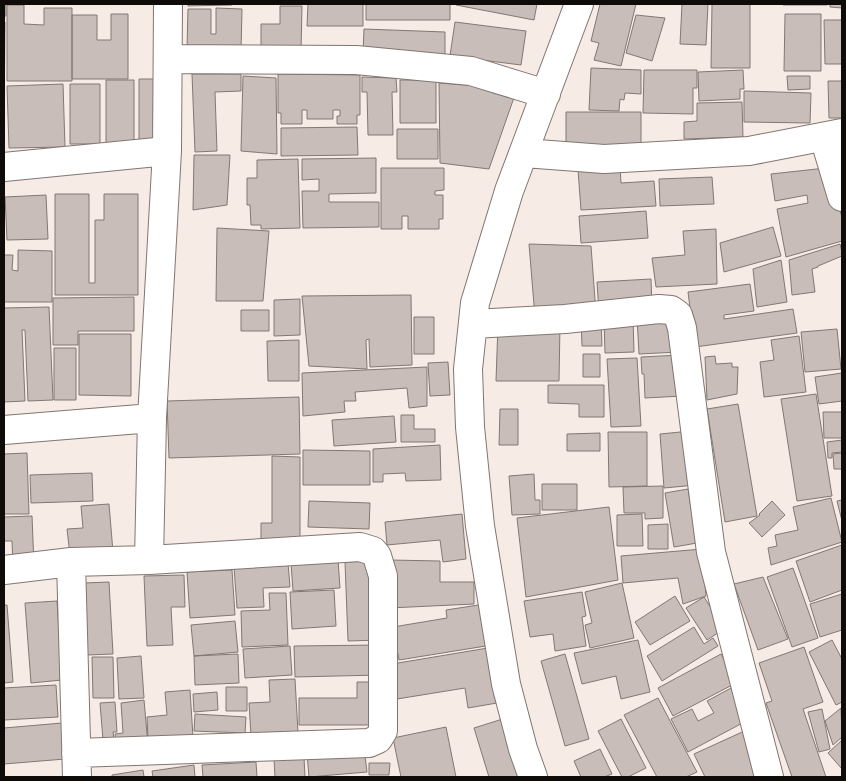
<svg xmlns="http://www.w3.org/2000/svg" width="846" height="781" font-family="'Nunito Sans',sans-serif">
<style>
.building{fill:#c8bdb8;stroke:#827873}
.lines{fill:none;stroke-linecap:round;stroke-linejoin:round}
.minor-casing{stroke:#807671;stroke-width:30}
.minor{stroke:#fff;stroke-width:28}
</style>
<rect width="100%" height="100%" fill="#f7ebe6"/>
<path class="building" d="M4 4H6V16H4Z
M188 4H232V5L188 6Z
M308 4H363V26H307Z
M366 4H450V20H366Z
M456 4H537L534 20 456 5Z
M600 4H636L621 66 594 60 599 43 591 41Z
M682 4H708L706 45 680 44Z
M712 4H750V68H711Z
M782 4H827V5H783Z
M830 4H842V8L830 7Z
M7 5H24V24L44 25V8H72V81H7Z
M280 6H302L301 52 261 51V24H280Z
M216 8 242 9 241 51 187 49 188 9H211V34H216Z
M111 14H128V79H72V15H97V40H111Z
M785 14H821V71H784Z
M636 15 665 18 652 61 626 53Z
M824 20H842V64H825Z
M4 22H5L4 124Z
M455 22 526 31 521 65 450 56Z
M364 29 445 32V57L363 55Z
M591 68 641 70V94L625 93 624 100 620 99 619 111 589 110Z
M644 70H697V88H693V114L643 113Z
M743 70 744 89H740V99L699 101 698 72Z
M192 74H241V91L215 92 217 151 195 152Z
M278 74 360 75V115H357V124H337V116H340V110H333V119H307V110H302V124H281V113H278Z
M243 76 276 78 277 154 241 151Z
M787 76H810V89L788 90Z
M362 77 396 78 397 92H392L393 135H368L367 92H362Z
M139 79H158L159 142H139Z
M106 80H134V144H106Z
M400 80H436V123H400Z
M828 81H842V118H829Z
M439 83 517 89 489 169 440 163Z
M63 84 65 147 9 148 7 86Z
M70 84H100V144H70Z
M744 91 811 93 810 123 744 122Z
M742 102 743 137 684 139V122L697 121V103Z
M566 112H641V149H566Z
M357 127 358 155 281 156V128Z
M397 129H438V159H397Z
M194 155H230L227 205 193 210Z
M376 158V193L329 194V202H379V227L303 228 302 191H319V179L302 180V159Z
M298 159 300 228 261 229V225H251L250 205H247V178H257V160Z
M620 167 621 183 654 181 656 206 581 210 578 170Z
M381 168H444V190L435 191V195H443V219H439V229H408V216H402V229H381Z
M826 168 842 217V241L786 257 777 209 808 203 807 195 775 201 771 174Z
M712 177 714 204 660 206 659 179Z
M55 194H89V283H95V220H104V194H138V295H55Z
M46 195 48 239 7 240 5 197Z
M646 211 648 238 581 243 579 216Z
M773 227 781 256 724 272 720 243Z
M217 228 269 231 263 301H216Z
M716 229 717 284 656 287 652 258 685 255 683 231Z
M529 244 591 246 596 313 535 317Z
M840 244 842 252V256L818 266V267L812 269 815 292 792 295 789 260Z
M18 250 52 251V302H4V255H13L12 270 18 271Z
M781 260 787 302 757 307 753 269Z
M651 279 652 309 599 312 597 282Z
M750 284 754 311 724 315V319L793 309 797 333 695 347 688 292Z
M411 295 412 365 370 367 369 339 366 340 367 369 309 366 302 296Z
M134 297V331H78V345H53V298Z
M300 299V335L274 336V300Z
M49 307 53 400 28 401 25 330H22L25 401 4 402V308Z
M241 310H269V331H241Z
M677 315 679 352 639 354 637 317Z
M414 317H434V354H414Z
M604 319H633L634 352 605 353Z
M581 320H601L602 346H582Z
M498 324H560L559 381H496Z
M837 329 841 369 805 372 801 332Z
M79 334H131V396L79 395Z
M799 336 806 392 764 397 760 362 774 360 771 340Z
M299 340V381H268L267 341Z
M54 348H76V400H54Z
M583 354H600V377H583Z
M680 355 683 396 645 398 644 374H642L641 357Z
M715 356 716 364 732 363V367H738L737 394 707 400 705 357Z
M637 358 641 426 611 427 607 359Z
M448 362 450 395 430 396 428 363Z
M427 367V406L409 408 407 388 355 392 356 401H344L345 412 303 416 302 373Z
M842 373V401L819 404 815 377Z
M548 385H604V417H579V404L548 403Z
M816 394 832 496 797 501 781 399Z
M299 397 300 454 169 458 167 401Z
M738 404 757 516 725 522 707 409Z
M500 409H518V445H499Z
M823 412H842V438H824Z
M401 415H414V429H435V442H401Z
M394 416 396 442 334 446 332 420Z
M691 431 696 485 664 488 660 434Z
M608 432H647V486L609 487Z
M600 433V451H567V434Z
M842 440V452L832 453V458H828L827 442Z
M440 445 441 480 406 481 405 473 383 474V482H373V449Z
M303 450 370 451V485H303Z
M27 453 29 514H4V454Z
M842 453V469H834L833 454Z
M272 456 300 457V543H261V523H272Z
M92 473 93 501 31 503 30 475Z
M534 474 535 500H540V514L512 515 509 476Z
M542 484H577V510H542Z
M663 486V518L645 519V513H624L623 487Z
M688 489 697 543 674 547 665 493Z
M831 498 842 542 771 565 768 548 777 546 775 535 798 530 793 507Z
M842 500V521L837 501Z
M309 501 370 503 369 529 308 527Z
M772 501 785 515 762 537 749 523 760 515 759 514Z
M109 504 113 552 70 555 67 529 83 528 81 506Z
M609 507 618 580 526 597 517 518Z
M462 514 466 559 443 562 440 540 387 545 385 522Z
M642 514 643 546H617V515Z
M32 516 34 565 13 566 12 541H4V517Z
M668 524V549H648V525Z
M842 545V590L810 602 796 561Z
M702 549 706 596 683 604 678 578 623 583 621 556Z
M338 560 340 588 293 591 291 563Z
M390 560 440 561V582H474V604L389 608Z
M378 561 381 640 348 641 345 562Z
M288 563 290 587 263 588 264 607 237 608 234 567Z
M793 568 818 638 792 647 767 577Z
M232 570 235 615 190 618 187 572Z
M184 575 185 607H171L173 645 147 646 144 576Z
M763 577 788 639 758 650 734 584Z
M109 582 113 654 87 655 84 583Z
M622 583 634 638 590 648 585 625 592 623 585 592Z
M334 590 336 626 292 629 290 592Z
M582 592 586 616 582 617 586 646 555 651 553 634 530 637 524 601Z
M269 593H286L288 645 242 647 241 611 270 610Z
M842 594V630L820 637 810 604Z
M675 596 690 621 650 645 635 622Z
M704 597 724 629 707 640 686 608Z
M57 601 62 680 31 683 25 603Z
M485 604 492 645 399 660 393 627 447 618 446 610Z
M4 605H7L13 682 4 683Z
M235 621 238 652 194 656 191 625Z
M694 627 704 644 713 638 718 646 662 681 647 656Z
M638 640 650 692 621 699 616 676 582 684 574 653Z
M832 640 842 659V702L836 705 809 652Z
M379 645 380 675 295 677 294 646Z
M290 646 292 675 245 678 243 649Z
M804 647 823 702 803 709 826 777H792L766 703 772 701 759 663Z
M488 648 497 703 468 708 465 688 397 699 392 664Z
M238 654 239 683 195 685 194 656Z
M565 654 589 739 565 746 541 661Z
M721 654 736 683 673 716 658 688Z
M141 656 144 698 119 699 117 658Z
M92 657H113L114 698H93Z
M295 679 298 733 251 736 249 703 270 702 269 680Z
M357 682H380L379 725H299V698H357Z
M56 685 58 717 4 720V688Z
M226 687H247V711H226Z
M733 687 750 719 688 752 671 719 692 709 698 721 714 713 707 701Z
M190 690 193 737 148 739 147 717 167 715 165 692Z
M217 692 218 710 194 712 193 694Z
M658 698 697 772 686 777H657L624 715Z
M144 700 148 745 116 748 115 734 123 733 121 703Z
M115 702 117 732H113L114 740H103L100 703Z
M841 708 842 737 833 745 825 721Z
M822 709 830 749 819 752 808 712Z
M195 714 246 717 245 733 194 731Z
M509 717 528 777H489L474 728Z
M621 719 646 768 628 777H622L598 731Z
M62 723 65 759 4 764V728Z
M446 727 456 777H401L393 738Z
M751 728 766 777H705L694 754Z
M842 740V769L828 753Z
M364 748 367 772 309 777 307 753Z
M600 749 612 774 604 777H581L574 761Z
M304 757 305 777H275L274 759Z
M256 762 257 777H203L202 765Z
M369 763H390L389 775H369Z
M194 765 195 777H153L152 771Z
M143 770 144 777H112V775Z"/>
<g class="lines">
<g class="minor-casing">
<path id="minor" d="M168 59 356 60 471 71 546 94
M824 137 842 197
M524 153 604 159 749 151 842 133
M4 167 167 151
M473 324 565 319 659 309 671 310 678 315 682 328 711 552 769 777
M4 430 152 418
M149 560 152 418 167 151 168 4
M71 562 77 777
M4 570 71 562 149 560 360 547 373 551 377 556 383 576V731L378 739 369 743 76 753
M533 777 523 749 506 684 480 526 470 427 468 369 475 303 509 191 579 4"/>
</g>
<use href="#minor" class="minor"/>
</g>
<rect width="846" height="781" fill="none" stroke="#0e0b09" stroke-width="10"/>
</svg>
